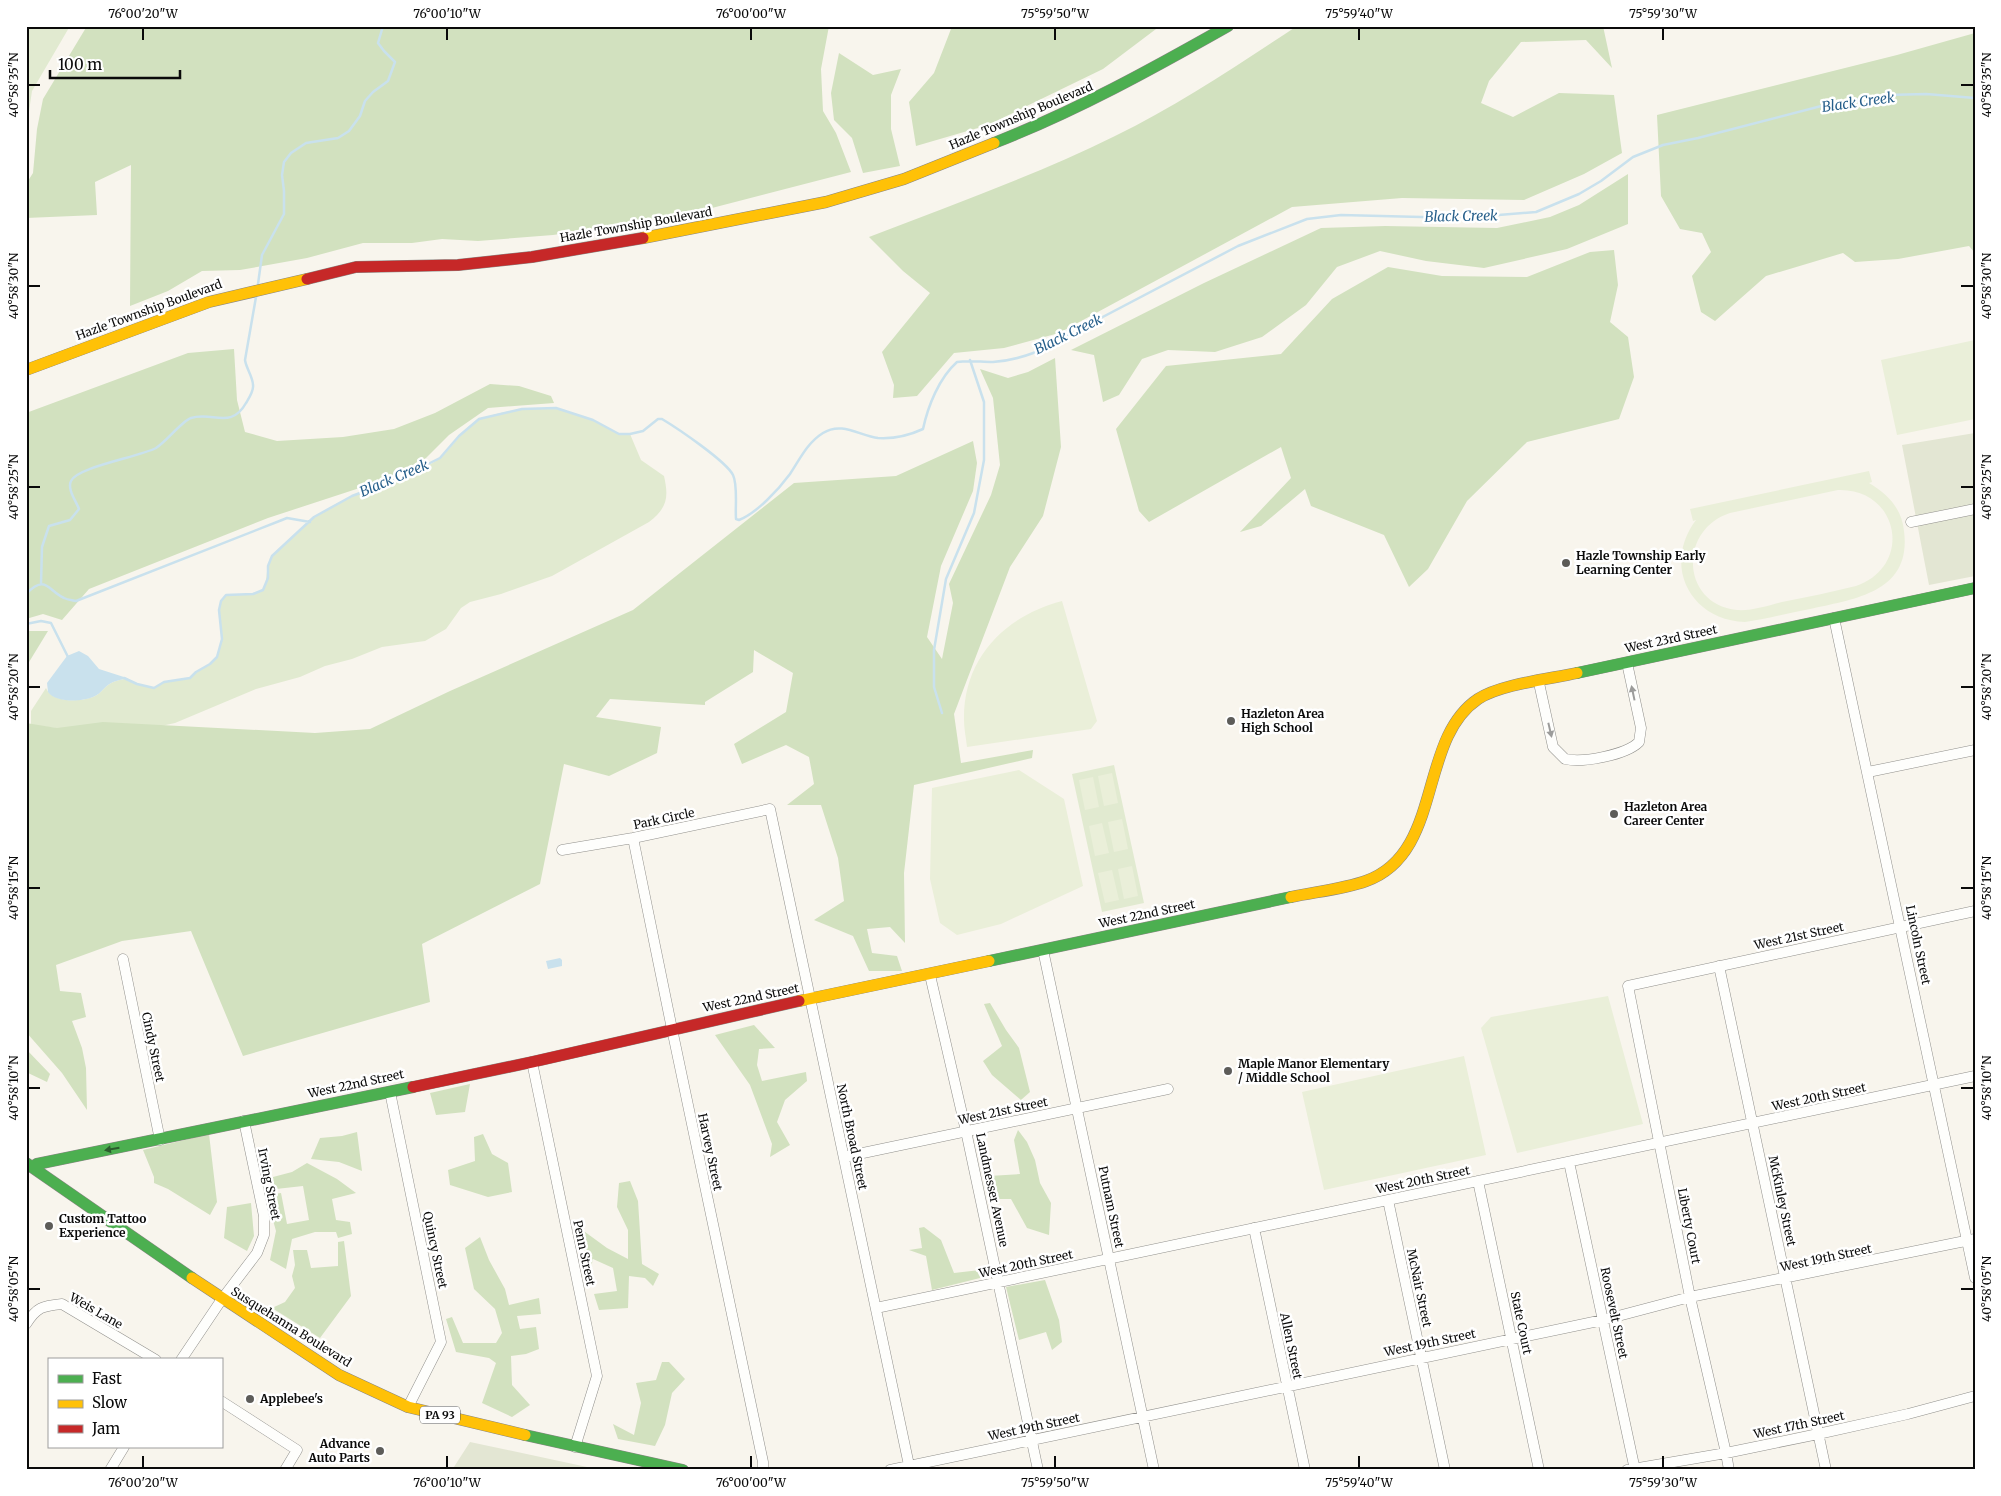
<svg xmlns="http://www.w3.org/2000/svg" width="2001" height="1496" font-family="Merriweather,serif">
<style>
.green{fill:#e1ead0}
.forest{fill:#d2e1bf}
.cemetery{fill:#e3e6d3}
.pitch{fill:#eaefd9;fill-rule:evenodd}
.water{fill:#c9e1ed}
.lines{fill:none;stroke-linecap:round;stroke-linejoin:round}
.stream{stroke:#c9e1ed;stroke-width:2.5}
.street-casing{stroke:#91908c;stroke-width:11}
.fast-casing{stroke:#888683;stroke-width:12}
.slow-casing{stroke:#888683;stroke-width:12}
.jam-casing{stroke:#888683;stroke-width:12}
.street{stroke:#fefefc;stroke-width:10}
.fast{stroke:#4caf50;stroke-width:11}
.slow{stroke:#ffc107;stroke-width:11}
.jam{stroke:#c62828;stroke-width:11}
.oneway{fill:#9c9c9b}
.oneway2{fill:#2b5c2d}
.ticks{fill:none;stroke:#0a0a0a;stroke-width:2}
.poi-dot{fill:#5d5c59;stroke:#fff;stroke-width:2}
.labels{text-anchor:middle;stroke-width:5;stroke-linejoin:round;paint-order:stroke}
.shield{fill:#fff;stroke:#545454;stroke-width:1}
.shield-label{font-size:11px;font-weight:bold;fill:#0a0a0a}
.street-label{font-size:12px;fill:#0a0a0a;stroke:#fff}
.poi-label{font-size:12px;font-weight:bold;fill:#0a0a0a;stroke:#fff;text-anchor:start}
.water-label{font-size:14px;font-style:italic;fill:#255e8a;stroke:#fff}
.neatline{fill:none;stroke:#0a0a0a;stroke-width:2}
.ticks-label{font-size:12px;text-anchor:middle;fill:#0a0a0a}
</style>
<rect width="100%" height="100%" fill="#f8f5ed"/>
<path class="green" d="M26 26H70L32 91 26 132Z
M556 408 593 420 619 434H630L641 460 664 476C669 498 667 508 649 522L552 576 501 594 470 602 461 608 446 629 425 641 382 647 352 659 325 666 300 677 256 689 175 723 152 728 113 735 31 725V711L46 688C52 703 80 702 93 697 99 695 103 689 108 685 113 681 121 680 127 678L137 684 154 688 164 682 190 678 196 672 210 664 217 657 222 639 219 610 221 601 226 595 253 594 263 590C269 579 264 565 274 555 296 531 322 508 353 496 378 485 419 474 440 458 455 446 463 426 481 419 505 409 531 408 556 408Z
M1114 765 1144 903 1102 912 1072 774Z"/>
<path class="forest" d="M87 26H829L821 69 823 111 836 133 851 172 681 216 553 235 478 241 442 239 412 243H363L307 258 240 270 202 271 168 291 130 306 131 165 95 182 97 215 26 218V184L33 173 37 129 43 99Z
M959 26H1160L1103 69 988 125 916 146 909 102 934 73 951 29Z
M1297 26H1603L1612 68 1586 40 1521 42 1489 81 1481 103 1513 117 1559 93 1614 95 1622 153 1584 174 1524 200 1402 198 1292 207 1059 333 1004 348 954 353 917 396 893 398 894 385 882 352 930 293 903 271 869 237C952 205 1036 175 1115 136 1179 105 1238 65 1297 26Z
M1975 33V253L1969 246 1898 259 1855 262 1843 253 1766 276 1715 321 1701 312 1692 276 1711 252 1702 233 1680 229 1661 196 1657 115 1897 55Z
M839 53 873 75 901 69 891 95V129L900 166 863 173 852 138 834 120 831 93Z
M1628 174V224L1567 249 1484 268 1426 261 1380 251 1337 267 1306 305 1262 337 1215 352 1168 350 1142 359 1119 395 1103 402 1094 355 1071 350 1204 283 1321 228 1385 226 1497 228 1550 217 1579 205Z
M1614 250 1618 285 1610 322 1628 337 1634 377 1619 419 1527 442 1467 501 1428 569 1409 587 1384 535 1311 506 1305 489 1261 526 1240 532 1291 478 1281 447 1149 522 1139 511 1116 429 1166 366 1281 354 1332 299 1388 267 1442 276 1527 277 1590 252Z
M234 349 237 400 245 432 277 441 343 437 394 429 435 413 490 384 519 386 551 396 554 403 488 408 449 435 426 458 384 480 268 518 89 589 62 620 43 614 26 619V413L188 353Z
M1055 358 1061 447 1043 516 1010 567 954 714 961 763 1033 750 1032 758 914 785 904 873 905 943 890 927 867 929 872 953 897 956 902 971H869L853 936 814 920 844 901 838 858 821 805H787L814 784 809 757 786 745 742 764 734 744 786 712 793 673 754 650 753 672 705 702V705L610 699 596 717 661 727 657 753 609 776 564 764 540 884 422 944 430 1002 243 1056 191 931 122 941 56 965 60 991 81 993 86 1017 72 1021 82 1048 86 1068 87 1110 62 1073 26 1032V723L57 728 103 722 315 733 370 729 450 691 633 610 794 483 896 476 973 441 977 463 973 491 941 566 927 637 942 659 953 603 949 584 991 495 1000 465 993 398 980 369 1008 378 1028 372Z
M26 631H48L26 667Z
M990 1003 1006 1030 1019 1048 1030 1092 1021 1100 992 1075 983 1061 1002 1046 984 1004Z
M754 1025 775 1048 759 1049 757 1065 762 1081 806 1072 807 1081 785 1100 777 1122 790 1145 770 1157 772 1144 750 1085 715 1035Z
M26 1049 50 1074 47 1082 26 1072Z
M470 1084 465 1112 436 1115 430 1093Z
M1018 1130 1027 1142 1035 1160 1040 1183 1051 1203 1049 1235 1027 1228 1011 1199H992L989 1176 1020 1174 1014 1140Z
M357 1132 362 1171 339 1162 311 1159 320 1138 342 1136Z
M209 1134 217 1202 210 1215 168 1189 154 1183V1177L143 1150Z
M483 1134 492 1154 508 1163 512 1192 488 1197 450 1185 448 1170 475 1161 474 1137Z
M307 1163 337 1179 356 1193 332 1199 336 1220 350 1222 352 1234 338 1238 336 1232H315L292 1239 286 1269 270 1260 276 1231 266 1195 281 1193 287 1224 309 1220 303 1186 267 1190 273 1177 292 1172Z
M630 1181 638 1201 642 1264 659 1274 653 1286 645 1278 629 1276 628 1308 599 1310 594 1294 617 1291 613 1268 593 1259 588 1280 581 1229 607 1248 628 1259V1230L617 1207 619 1183Z
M251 1203 254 1236 247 1251 224 1238 227 1207Z
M924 1227 941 1240 954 1273 980 1270V1278L932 1290 926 1256 909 1250 922 1248 919 1228Z
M480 1237 489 1260 505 1289 509 1305 539 1298 541 1314 517 1316 520 1329 536 1327 539 1349 526 1354 511 1356 512 1385 530 1405 512 1417 482 1403 496 1363 489 1358 456 1352 446 1319 452 1317 463 1343H496L502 1333 495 1309 474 1289 465 1248Z
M344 1241 351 1296 320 1338 272 1308 285 1302 295 1288 292 1276 295 1265 293 1250H307L311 1268 338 1266V1242Z
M1045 1280 1059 1320 1062 1342 1052 1350 1046 1332 1019 1340 1006 1287Z
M662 1362H669L685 1379 672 1393 665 1425 655 1446 618 1439 613 1424 634 1435 641 1403 636 1383 656 1380Z"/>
<path class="cemetery" d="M1975 433V576L1929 585 1902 445Z
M470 1442 601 1470H452Z"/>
<path class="pitch" d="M1975 340V419L1897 435 1881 360Z
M1869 471 1872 482 1869 483C1888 494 1902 509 1904 531 1912 593 1853 599 1810 609 1788 613 1767 619 1745 622 1690 620 1662 565 1696 520L1693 521 1690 509ZM1838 490C1899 488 1914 566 1856 586 1832 592 1807 597 1782 602 1767 606 1752 611 1737 610 1681 604 1678 530 1730 513Z
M1062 601 1097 721 1091 729 967 747C966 738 964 729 964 720 963 658 1005 616 1062 601Z
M1019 770 1064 799 1083 886 1001 924 957 935 940 923 930 879 932 788Z
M1112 773 1118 803 1104 806 1098 776Z
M1093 777 1099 807 1085 810 1079 780Z
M1122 819 1128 849 1114 852 1108 822Z
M1102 823 1109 853 1095 856 1089 826Z
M1132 866 1138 896 1124 899 1118 869Z
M1112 870 1119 900 1105 903 1098 873Z
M1608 996 1643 1124 1517 1153 1481 1028 1491 1017Z
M1464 1056 1486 1155 1324 1190 1302 1092Z"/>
<path class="water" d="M79 651 88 656 99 669 127 678C121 680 113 681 108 685 103 689 99 695 93 697 81 702 56 703 48 692L47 683 67 656Z
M560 958 562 960V966L548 969 546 961Z"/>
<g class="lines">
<path class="stream" d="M258 284 262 255 284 214V191L282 175 284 162 291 153 306 143 338 138 349 131 360 116 365 101 373 92 388 81 395 62 384 51 378 43 383 26
M41 584 42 547 49 526 70 520 79 509C76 501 67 489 71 481 77 467 139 457 156 448 167 441 182 421 191 418 212 411 231 430 246 403 249 398 254 391 253 385 253 377 246 368 245 360L256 297
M26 594C46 574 47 590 64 598 68 600 72 600 76 601L282 520 287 518 310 522
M26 624 41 621 51 623 68 657
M124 678 137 684 154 688 164 682 190 678 196 672 210 664 217 657 222 639 219 610 221 601 226 595 253 594 263 590 268 578V566L272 556 314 517 352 496 402 477 440 458 459 436 479 419 522 409 556 408 593 420 619 434H630L643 431 658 419H662C677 428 726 461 733 475 738 485 735 507 736 519L739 520C757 513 779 489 790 474 800 459 807 443 823 433 842 421 860 436 878 438 895 439 908 436 923 429 928 406 939 378 957 362 970 360 980 362 993 362 1008 361 1023 357 1036 352L1238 246 1307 219 1341 215 1462 218 1536 212 1579 194 1601 181 1633 157 1663 145 1698 138 1833 103 1888 95 1926 94 1975 98
M942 713 934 687V650L946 579 974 513 984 460V402L970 360"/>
<g class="street-casing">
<path id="street" d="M1911 522 1975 509
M1834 618 1975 1278
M1539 683 1553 747 1565 759C1583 763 1626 755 1639 742L1641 728 1627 663
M1868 772 1975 750
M633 838 672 1029 763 1462V1470
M562 850 633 838 770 809 910 1470
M1043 950 1154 1470
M123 959 160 1140
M1719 966 1826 1470
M930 975 966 1131 1038 1470
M532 1062 597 1376 575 1447
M390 1092 441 1342 408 1407
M844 1157 1168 1089
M1569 1162 1635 1470
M1478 1181 1539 1470
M1388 1200 1445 1470
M1254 1228 1305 1470
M876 1308 1975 1076
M26 1324C37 1307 42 1306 62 1304L156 1360
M181 1360 222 1299 257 1253 264 1235V1216L244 1121
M221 1401 297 1450 285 1470
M110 1470 124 1447
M890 1470 1603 1320 1690 1297 1975 1239
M1627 1470 1726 1453 1818 1434 1908 1414 1975 1396
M1729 1470 1726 1453 1690 1297 1628 986 1975 911"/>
</g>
<g class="fast-casing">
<path id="fast" d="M994 143C1076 111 1152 69 1228 26
M1577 673 1975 588
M989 961 1291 897
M26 1163 192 1278
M32 1167 37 1164 413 1087
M525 1435 683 1470"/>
</g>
<g class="slow-casing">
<path id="slow" d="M643 238 826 202 904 179 994 143
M26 370 209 302 307 279
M1291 897C1314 892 1344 889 1366 881 1444 853 1417 740 1478 699 1501 684 1550 679 1577 673
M799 1001 989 961
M192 1278 339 1375 408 1407 525 1435"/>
</g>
<g class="jam-casing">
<path id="jam" d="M307 279 356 267 458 265 532 257 643 238
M413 1087 532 1062 799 1001"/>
</g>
<use href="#street" class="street"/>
<use href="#fast" class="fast"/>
<use href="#slow" class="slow"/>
<use href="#jam" class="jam"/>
</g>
<defs><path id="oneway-solid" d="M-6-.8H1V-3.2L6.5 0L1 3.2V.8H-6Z" transform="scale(1.25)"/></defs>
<g class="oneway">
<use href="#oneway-solid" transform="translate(1633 693) rotate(-102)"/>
<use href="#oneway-solid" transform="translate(1550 730) rotate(77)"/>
</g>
<use class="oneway2" href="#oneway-solid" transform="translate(112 1149) rotate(170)"/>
<path class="ticks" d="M143 28V40M447 28V40M751 28V40M1055 28V40M1359 28V40M1663 28V40M28 85H40M1961 85H1974M28 286H40M1961 286H1974M28 487H40M1961 487H1974M28 687H40M1961 687H1974M28 888H40M1961 888H1974M28 1088H40M1961 1088H1974M28 1289H40M1961 1289H1974M143 1456V1468M447 1456V1468M751 1456V1468M1055 1456V1468M1359 1456V1468M1663 1456V1468"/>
<g class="poi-dot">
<circle cx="1566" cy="563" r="5"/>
<circle cx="1231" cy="721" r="5"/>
<circle cx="1614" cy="814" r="5"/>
<circle cx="1228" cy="1071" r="5"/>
<circle cx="49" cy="1226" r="5"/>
<circle cx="250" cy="1399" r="5"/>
<circle cx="380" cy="1451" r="5"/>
</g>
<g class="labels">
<rect class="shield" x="420" y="1406.5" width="40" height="17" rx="4"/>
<g class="shield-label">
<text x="440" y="1419">PA 93</text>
</g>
<g class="street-label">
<text transform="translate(1021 116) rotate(-23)" y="4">Hazle Township Boulevard</text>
<text transform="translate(636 225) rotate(-10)" y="4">Hazle Township Boulevard</text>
<text transform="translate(149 310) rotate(-20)" y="4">Hazle Township Boulevard</text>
<text transform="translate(1671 639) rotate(-12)" y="4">West 23rd Street</text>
<text transform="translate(664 819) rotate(-12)" y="4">Park Circle</text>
<text transform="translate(1147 914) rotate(-12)" y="4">West 22nd Street</text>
<text transform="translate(1799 936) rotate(-12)" y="4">West 21st Street</text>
<text transform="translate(1918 945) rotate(78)" y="4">Lincoln Street</text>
<text transform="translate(751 998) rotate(-12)" y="4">West 22nd Street</text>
<text transform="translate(153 1047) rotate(78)" y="4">Cindy Street</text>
<text transform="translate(356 1084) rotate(-12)" y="4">West 22nd Street</text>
<text transform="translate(1819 1097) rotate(-12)" y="4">West 20th Street</text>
<text transform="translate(1003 1111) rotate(-12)" y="4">West 21st Street</text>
<text transform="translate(852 1137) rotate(78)" y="4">North Broad Street</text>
<text transform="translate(710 1152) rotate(78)" y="4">Harvey Street</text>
<text transform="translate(1423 1180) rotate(-12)" y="4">West 20th Street</text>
<text transform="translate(269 1184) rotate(79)" y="4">Irving Street</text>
<text transform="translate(992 1190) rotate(78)" y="4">Landmesser Avenue</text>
<text transform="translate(1782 1201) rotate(78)" y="4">McKinley Street</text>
<text transform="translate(1111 1207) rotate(78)" y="4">Putnam Street</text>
<text transform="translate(1689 1226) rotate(79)" y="4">Liberty Court</text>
<text transform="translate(435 1250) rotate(78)" y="4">Quincy Street</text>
<text transform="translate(584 1253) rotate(78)" y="4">Penn Street</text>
<text transform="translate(1826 1258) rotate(-12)" y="4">West 19th Street</text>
<text transform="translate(1026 1264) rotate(-12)" y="4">West 20th Street</text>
<text transform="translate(1419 1288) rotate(78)" y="4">McNair Street</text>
<text transform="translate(96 1311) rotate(30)" y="4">Weis Lane</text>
<text transform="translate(1614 1313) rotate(78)" y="4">Roosevelt Street</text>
<text transform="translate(1521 1323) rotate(78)" y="4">State Court</text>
<text transform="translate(291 1327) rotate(32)" y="4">Susquehanna Boulevard</text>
<text transform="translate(1430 1343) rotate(-12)" y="4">West 19th Street</text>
<text transform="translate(1291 1346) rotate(78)" y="4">Allen Street</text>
<text transform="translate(1799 1425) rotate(-12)" y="4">West 17th Street</text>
<text transform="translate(1034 1427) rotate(-12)" y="4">West 19th Street</text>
</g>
<g class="poi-label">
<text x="1576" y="560">Hazle Township Early<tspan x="1576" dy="14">Learning Center</tspan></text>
<text x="1241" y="718">Hazleton Area<tspan x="1241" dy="14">High School</tspan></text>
<text x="1624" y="811">Hazleton Area<tspan x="1624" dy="14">Career Center</tspan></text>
<text x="1238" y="1068">Maple Manor Elementary<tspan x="1238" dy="14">/ Middle School</tspan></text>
<text x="59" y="1223">Custom Tattoo<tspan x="59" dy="14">Experience</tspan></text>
<text x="260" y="1403">Applebee's</text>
<text x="370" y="1448" text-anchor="end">Advance<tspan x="370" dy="14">Auto Parts</tspan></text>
</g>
<g class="water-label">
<text transform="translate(1858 102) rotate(-8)" y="5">Black Creek</text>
<text transform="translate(1461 216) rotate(-1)" y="5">Black Creek</text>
<text transform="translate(1068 334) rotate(-26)" y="5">Black Creek</text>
<text transform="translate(394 478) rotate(-23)" y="5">Black Creek</text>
</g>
</g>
<rect width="2001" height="1496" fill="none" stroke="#ffffff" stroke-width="55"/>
<rect x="48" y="1358" width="175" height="90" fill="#ffffff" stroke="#9d9d9d"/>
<rect x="58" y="1375" width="25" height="8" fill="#4caf50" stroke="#9d9d9d"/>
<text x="92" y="1384" font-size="15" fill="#0a0a0a">Fast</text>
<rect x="58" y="1400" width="25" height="8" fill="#ffc107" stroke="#9d9d9d"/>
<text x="92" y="1408" font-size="15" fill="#0a0a0a">Slow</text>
<rect x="58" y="1425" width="25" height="8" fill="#c62828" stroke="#9d9d9d"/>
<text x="92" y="1434" font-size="15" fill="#0a0a0a">Jam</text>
<path d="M50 70v8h130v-8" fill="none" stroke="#0a0a0a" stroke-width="2.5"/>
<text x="58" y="70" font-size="15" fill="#0a0a0a" stroke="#ffffff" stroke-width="4" paint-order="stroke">100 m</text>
<rect x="28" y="28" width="1946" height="1440" class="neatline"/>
<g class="ticks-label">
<text x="143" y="18">76°00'20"W</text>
<text x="447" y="18">76°00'10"W</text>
<text x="751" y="18">76°00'00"W</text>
<text x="1055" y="18">75°59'50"W</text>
<text x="1359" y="18">75°59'40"W</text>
<text x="1663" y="18">75°59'30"W</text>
<text transform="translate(14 85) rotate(-90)" y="4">40°58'35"N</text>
<text transform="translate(1987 85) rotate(-90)" y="4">40°58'35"N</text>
<text transform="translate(14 286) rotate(-90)" y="4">40°58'30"N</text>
<text transform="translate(1987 286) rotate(-90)" y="4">40°58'30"N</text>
<text transform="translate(14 487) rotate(-90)" y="4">40°58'25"N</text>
<text transform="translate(1987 487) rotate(-90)" y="4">40°58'25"N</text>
<text transform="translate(14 687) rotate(-90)" y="4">40°58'20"N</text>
<text transform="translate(1987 687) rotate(-90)" y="4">40°58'20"N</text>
<text transform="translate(14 888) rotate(-90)" y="4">40°58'15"N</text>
<text transform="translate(1987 888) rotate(-90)" y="4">40°58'15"N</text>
<text transform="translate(14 1088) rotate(-90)" y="4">40°58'10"N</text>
<text transform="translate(1987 1088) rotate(-90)" y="4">40°58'10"N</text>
<text transform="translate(14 1289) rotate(-90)" y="4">40°58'05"N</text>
<text transform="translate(1987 1289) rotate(-90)" y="4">40°58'05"N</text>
<text x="143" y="1487">76°00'20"W</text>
<text x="447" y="1487">76°00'10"W</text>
<text x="751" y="1487">76°00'00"W</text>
<text x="1055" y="1487">75°59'50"W</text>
<text x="1359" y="1487">75°59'40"W</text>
<text x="1663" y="1487">75°59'30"W</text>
</g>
</svg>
